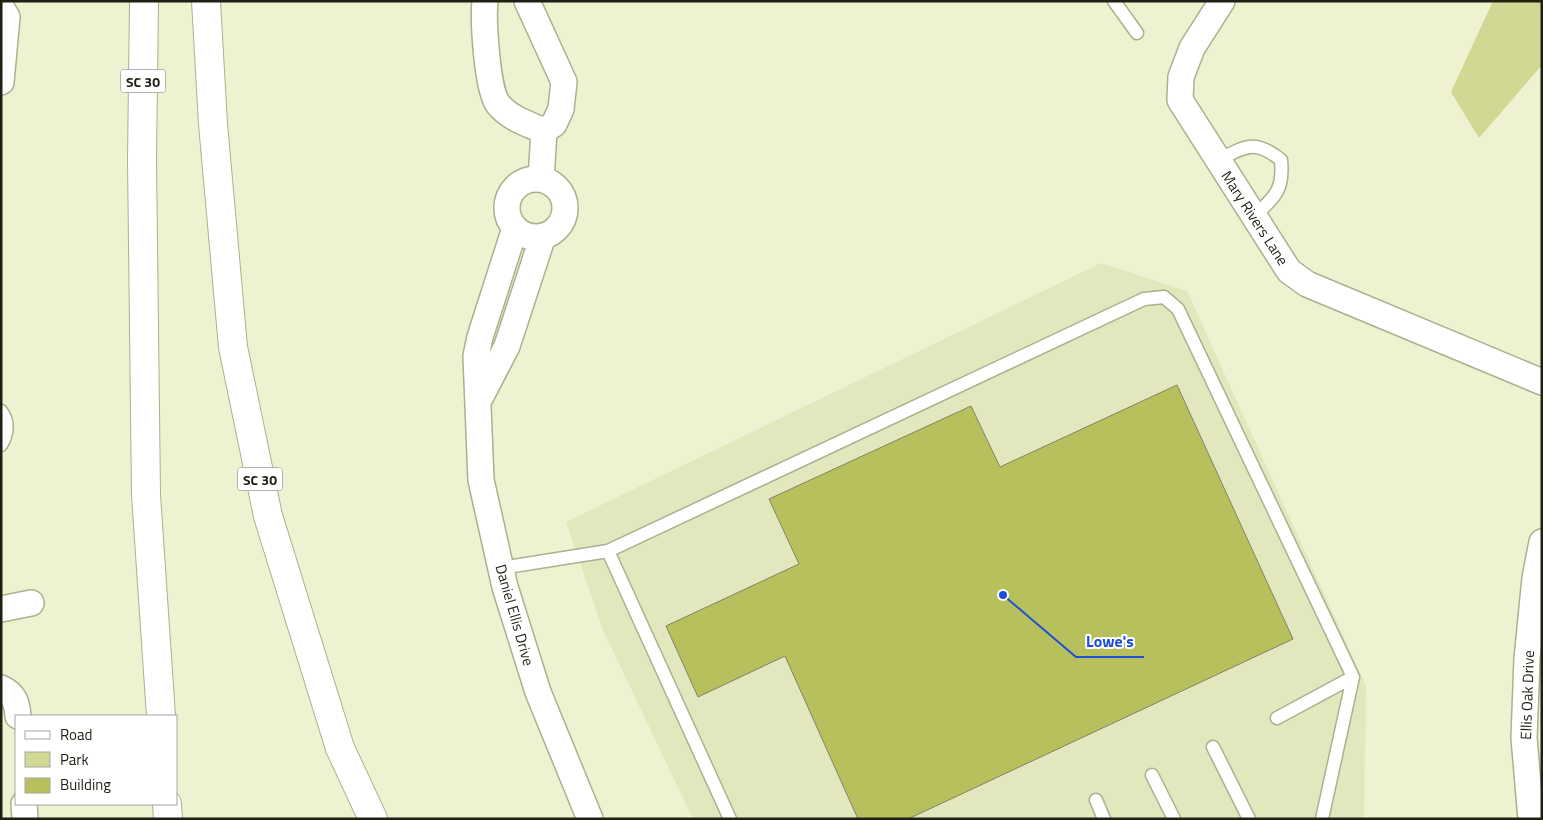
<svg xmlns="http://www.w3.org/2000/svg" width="1543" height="820" viewBox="0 0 1543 820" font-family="'Titillium Web',sans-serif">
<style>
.built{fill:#e2e7be}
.green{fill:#d1d893}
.building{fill:#b8c05d;stroke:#808364}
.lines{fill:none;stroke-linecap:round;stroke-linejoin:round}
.service-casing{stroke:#acb08f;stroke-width:15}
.minor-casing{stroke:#acb08f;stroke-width:28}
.motorway-casing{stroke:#acb08f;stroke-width:30}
.service{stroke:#fff;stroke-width:12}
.minor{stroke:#fff;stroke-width:25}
.motorway{stroke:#fff;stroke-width:28}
.labels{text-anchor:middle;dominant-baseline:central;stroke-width:4;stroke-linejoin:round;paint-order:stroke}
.shield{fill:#fff;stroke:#62635a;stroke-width:1}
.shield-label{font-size:14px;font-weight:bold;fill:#1f2013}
.street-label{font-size:15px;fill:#1f2013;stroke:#fff}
.leader{fill:none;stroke:#1d4ed8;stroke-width:2}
.callout-dot{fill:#1d4ed8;stroke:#fff;stroke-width:2}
.callout-label{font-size:16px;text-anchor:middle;font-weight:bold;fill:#1d4ed8;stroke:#fff;stroke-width:4;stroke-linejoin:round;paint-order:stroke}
</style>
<rect width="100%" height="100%" fill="#eef2d0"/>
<path class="built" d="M1101,263L1187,291L1366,686L1364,819H693L603,630L566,522Z"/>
<path class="green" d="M1493,1H1542V65L1479,138L1451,92Z"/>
<path class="building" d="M1177,385L1293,639L908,819H858L785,656L698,697L666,626L799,564L769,499L971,406L1000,467Z"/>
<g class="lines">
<defs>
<path id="service" d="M1114,1L1137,33
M1218,160C1246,146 1255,139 1281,160C1284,190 1275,197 1254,216
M1,411C9,421 8,434 1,445
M608,551L1144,299L1164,297L1178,309L1353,677L1322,819
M501,568L608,551L730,819
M1277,718L1353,677
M1213,747L1249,819
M1152,775L1174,819
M1096,800L1104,819"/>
<path id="minor" d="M485,1C483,20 487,90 498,104C509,118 528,124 544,131
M527,1L564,82L561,109L554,124L544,131L541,179
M1222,1L1192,48L1181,77L1180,100L1289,271L1307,284L1542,382
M1,7L7,17L1,82
M507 208a29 29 0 1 1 58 0a29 29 0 1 1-58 0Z
M515,228L480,337L476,356L481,480L505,587L538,692L590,819
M479,400L507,346L543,236
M1,609L31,603
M1,688C14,694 17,702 18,716
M24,804L25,819
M1531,819L1524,738L1527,659L1535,578L1542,542"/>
<path id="motorway" d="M144,1L142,160L146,495L161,716
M206,1L213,124L233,347L268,516L340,748L373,819
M167,804L168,819"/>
</defs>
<use href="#service" class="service-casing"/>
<use href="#minor" class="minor-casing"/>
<use href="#motorway" class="motorway-casing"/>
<use href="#service" class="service"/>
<use href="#minor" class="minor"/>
<use href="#motorway" class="motorway"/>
</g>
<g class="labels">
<g class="shield">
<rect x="120.5" y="69.5" width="45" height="23" rx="4"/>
<rect x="237.5" y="467.5" width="45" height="23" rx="4"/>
</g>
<g class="shield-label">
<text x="143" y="81">SC 30</text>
<text x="260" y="479">SC 30</text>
</g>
<g class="street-label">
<text transform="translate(1255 218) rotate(57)">Mary Rivers Lane</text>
<text transform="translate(515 615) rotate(74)">Daniel Ellis Drive</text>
<text transform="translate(1527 695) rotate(-88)">Ellis Oak Drive</text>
</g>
</g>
<path class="leader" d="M1003 595L1076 657H1144"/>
<circle class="callout-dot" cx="1003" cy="595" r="5"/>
<g class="callout-label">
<text x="1110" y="647">Lowe's</text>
</g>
<rect width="1543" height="820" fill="none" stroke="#1f2013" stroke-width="5"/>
<rect x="15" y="715" width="162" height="90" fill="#ffffff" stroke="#a5a6a1"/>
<rect x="25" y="731" width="25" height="8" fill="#ffffff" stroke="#a5a6a1"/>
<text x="60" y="740" font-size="15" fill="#1f2013">Road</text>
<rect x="25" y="752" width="25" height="15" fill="#d1d893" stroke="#a5a6a1"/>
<text x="60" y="765" font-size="15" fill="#1f2013">Park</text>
<rect x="25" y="778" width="25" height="15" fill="#b8c05d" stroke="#a5a6a1"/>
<text x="60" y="790" font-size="15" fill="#1f2013">Building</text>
</svg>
